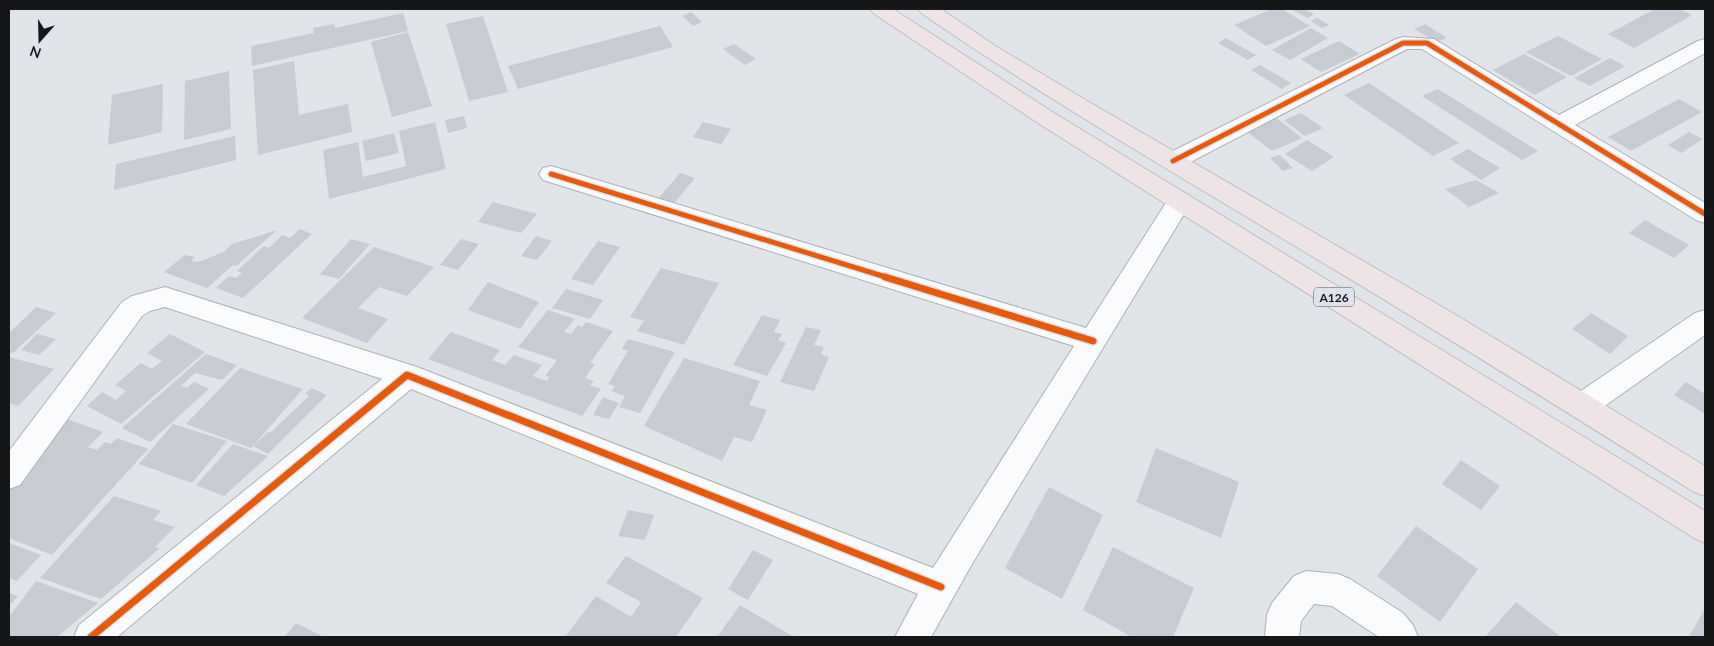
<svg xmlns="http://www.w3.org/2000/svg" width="1714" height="646" viewBox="0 0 1714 646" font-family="Lato,sans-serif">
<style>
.building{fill:#c7cbd2}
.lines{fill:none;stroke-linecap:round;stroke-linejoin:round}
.minor-casing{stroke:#adb0b3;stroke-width:2}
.trunk-casing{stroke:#bdbec0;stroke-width:2}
.minor{fill:#fafbfc;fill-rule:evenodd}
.trunk{fill:#efe4e6;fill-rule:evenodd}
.cycleway-far1-casing{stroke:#dee3eb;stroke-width:8}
.cycleway-casing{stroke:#dee3eb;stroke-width:10}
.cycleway-far1{stroke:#e8590c;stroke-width:5}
.cycleway{stroke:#e8590c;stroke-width:7}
.labels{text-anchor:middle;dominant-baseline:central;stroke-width:4;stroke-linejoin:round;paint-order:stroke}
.shield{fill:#dee3eb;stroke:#515458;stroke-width:1}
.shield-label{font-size:12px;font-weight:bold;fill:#151719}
</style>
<rect width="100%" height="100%" fill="#e1e4e8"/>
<path class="building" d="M1272,9H1282L1310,26L1266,46L1234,25Z
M1291,9H1304L1314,14L1308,18Z
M1655,9H1679L1692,15L1634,48L1608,34Z
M691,12L702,22L693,26L682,16Z
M403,13L408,31L252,66L251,46L314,33L313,28L334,24L335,28Z
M483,16L508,92L469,101L446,24Z
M1317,18L1329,25L1322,28L1311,21Z
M1425,24L1447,38L1437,42L1414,29Z
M660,26L673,47L518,89L508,66Z
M1311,28L1328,38L1290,60L1272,50Z
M408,32L432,106L392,117L371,42Z
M1558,36L1602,59L1571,76L1526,52Z
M1226,38L1256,55L1248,60L1218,43Z
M1339,41L1360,54L1321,72L1301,59Z
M734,44L756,59L745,65L723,49Z
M1524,54L1567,77L1535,95L1493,70Z
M1610,58L1625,66L1590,86L1574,78Z
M294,61L299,115L348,104L352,132L258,155L253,70Z
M1260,65L1291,83L1282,89L1251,70Z
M229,71L231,129L184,140L185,81Z
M1369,83L1459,143L1433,156L1344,95Z
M163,84L162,132L108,145L112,95Z
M1438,89L1538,151L1522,160L1422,96Z
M1679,99L1702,112L1631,151L1608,137Z
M1301,113L1323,128L1305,136L1284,120Z
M464,116L467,128L448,133L445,120Z
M1275,117L1302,138L1272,151L1245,130Z
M435,122L446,169L329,199L323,150L358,142L363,177L406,166L399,131Z
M703,122L731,129L721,144L693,137Z
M1689,132L1703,139L1681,153L1668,145Z
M394,133L399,153L366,161L362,141Z
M235,136L236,160L114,190L116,164Z
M1307,140L1334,157L1312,171L1285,154Z
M1468,149L1500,168L1481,180L1450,159Z
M1280,155L1293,168L1283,171L1270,158Z
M680,173L695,178L672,206L656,201Z
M1476,180L1499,193L1469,207L1445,189Z
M493,202L537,214L521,233L478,222Z
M1645,220L1689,245L1674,258L1629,233Z
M300,229L312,234L243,298L216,288L229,276L236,278L242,273L237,271L264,246L269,248L282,235L290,238Z
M277,230L236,266L233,265L207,288L164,272L185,255L195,257L191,261L198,262L224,252L232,244Z
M536,236L552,241L537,260L521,256Z
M351,239L370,244L339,279L320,274Z
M461,239L479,244L458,270L440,265Z
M598,241L620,247L593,285L571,279Z
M374,247L434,267L407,296L379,287L358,308L388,319L367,343L302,318Z
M661,268L719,283L684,345L637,331L644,321L630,317Z
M488,282L539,302L520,329L468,310Z
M566,289L603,300L590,319L552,308Z
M36,307L56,313L13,353L9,352V333Z
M548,310L575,319L564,332L571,334L578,325L582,327L586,322L613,331L590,363L595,364L585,378L594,381L590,385L601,389L582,416L428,359L451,332L500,350L492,360L505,365L514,355L542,365L533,376L547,381L550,377L545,376L557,360L518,347Z
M1591,313L1628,336L1610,354L1572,329Z
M762,315L780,320L774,332L782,334L778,340L786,343L767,376L733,365Z
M806,327L821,330L814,345L824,347L821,354L829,357L814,391L780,382Z
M37,334L56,339L39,355L21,350Z
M170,334L205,352L121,424L87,406L102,392L116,400L126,391L115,385L141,363L152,369L162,361L147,353Z
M628,339L675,352L640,413L619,407L625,396L612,391L615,386L608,384L628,351L622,349Z
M206,354L237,365L222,380L195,373L181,386L187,388L194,382L209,389L150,442L122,428Z
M9,357L54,369L18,406L9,403Z
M684,358L760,381L749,405L767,410L752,442L734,437L722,461L644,426Z
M240,368L303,389L251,448L186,424Z
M1686,382L1705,394V414L1674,395Z
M311,388L327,395L268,454L253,446L268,432L270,433L309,396L305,394Z
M603,397L619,403L609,419L593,415Z
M61,417L103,432L88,447L97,450L105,442L111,444L117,438L148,449L52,555L9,538V486Z
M173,424L227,441L192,483L139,464Z
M233,444L268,456L224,496L196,485Z
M1156,448L1239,482L1221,538L1136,502Z
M1461,460L1500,486L1481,510L1442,484Z
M1049,487L1103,515L1062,599L1005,568Z
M114,496L161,511L153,520L175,527L155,547L160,548L101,599L40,578Z
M628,510L654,515L645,540L618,536Z
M1416,526L1478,569L1440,622L1377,576Z
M9,543L41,555L17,581L9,578Z
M1113,547L1194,588L1173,637H1132L1083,610Z
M753,550L773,560L748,600L728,589Z
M626,556L703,598L676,637H565L596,596L631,617L641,602L606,583Z
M36,581L98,603L57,637H9V617Z
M9,593L18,596L9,606Z
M1516,602L1561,637H1485Z
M740,605L794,637H717Z
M1705,608V637H1689Z
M296,623L324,637H284Z"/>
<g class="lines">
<defs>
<path id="minor" d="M1403,37L1434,39L1559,115L1698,41L1705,39V53L1575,125L1705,203V223L1696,220L1422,49H1407L1181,167L1173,169L1165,167L1161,161L1165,155L1396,39Z
M551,166L1086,328L1171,195L1180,192L1189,195L1192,201L972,564L931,637H895L918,594L411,389L117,637H74L79,625L382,379L165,307L150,311L142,316L20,485L9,489V451L122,302L132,296L165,287L417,367L933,568L1074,346L543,180L539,174L543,168Z
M1705,310V335L1592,415L1582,418L1572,415L1567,406L1572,397L1695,313Z
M1306,571L1338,574L1350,579L1403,613L1413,625L1418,637H1379L1332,606L1314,604L1301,621L1299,637H1265L1267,615L1272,603L1294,576Z"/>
<path id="trunk" d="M870,9H893L1054,113L1705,511V543L1694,538L1038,123L873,13Z
M918,9H941L997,47L1089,102L1456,315L1705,466V496L1694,492C1565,411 1436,330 1305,252C1176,174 1045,98 921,13Z"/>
</defs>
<use href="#minor" class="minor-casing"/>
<use href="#trunk" class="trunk-casing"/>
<use href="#minor" class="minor"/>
<use href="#trunk" class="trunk"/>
<defs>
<path id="cycleway-far1" d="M1173,161L1403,43H1427L1705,214
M551,174L889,278"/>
<path id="cycleway" d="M885,277L1093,341
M91,637L407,375L941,587"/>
</defs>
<use href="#cycleway-far1" class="cycleway-far1-casing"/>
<use href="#cycleway" class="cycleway-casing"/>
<use href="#cycleway-far1" class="cycleway-far1"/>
<use href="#cycleway" class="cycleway"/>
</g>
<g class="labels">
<rect class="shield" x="1314" y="287.5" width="40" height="19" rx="4"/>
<g class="shield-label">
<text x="1334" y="297">A126</text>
</g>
</g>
<rect width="1714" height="646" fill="none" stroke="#151719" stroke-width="20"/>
<g transform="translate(40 40) rotate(200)" stroke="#dee3eb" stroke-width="4" paint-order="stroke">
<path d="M0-4L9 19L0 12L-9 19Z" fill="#151719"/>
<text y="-8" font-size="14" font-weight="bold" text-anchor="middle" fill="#151719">N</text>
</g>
</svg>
